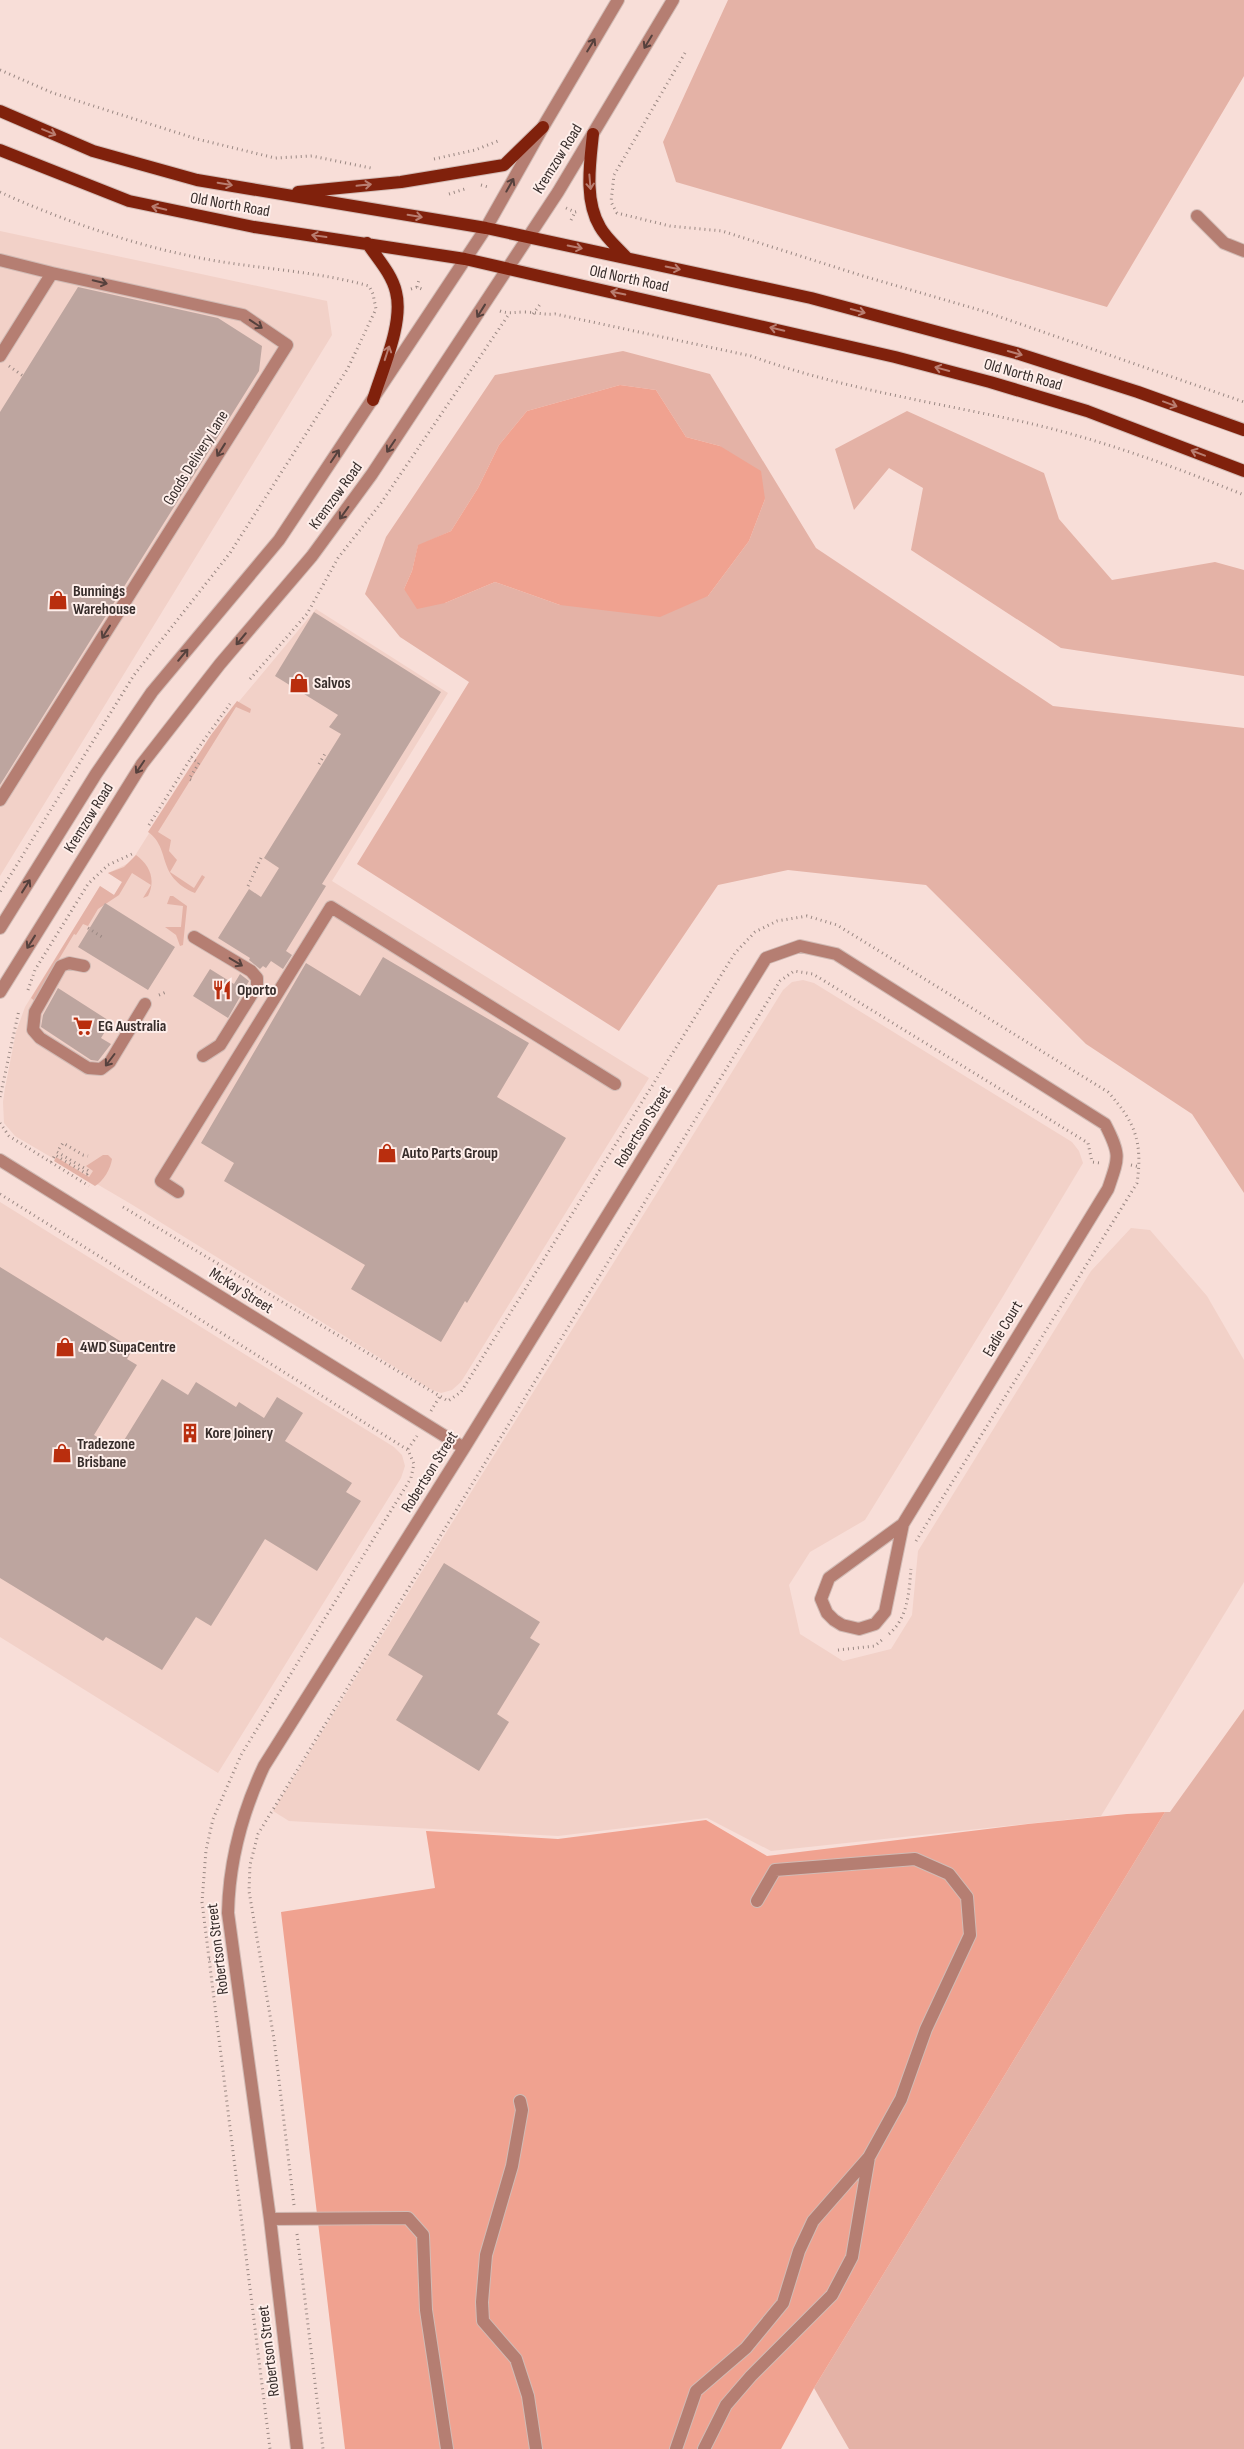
<svg xmlns="http://www.w3.org/2000/svg" width="1244" height="2449" viewBox="0 0 1244 2449" font-family="'Sofia Sans Condensed',sans-serif">
<style>
.built{fill:#f2d1c8}
.green{fill:#e4b2a6;fill-rule:evenodd}
.water{fill:#f0a290}
.building{fill:#bda59f}
.lines{fill:none;stroke-linecap:round;stroke-linejoin:round}
.minor-casing{stroke:#d1bbb5;stroke-width:14}
.major-casing{stroke:#d1bbb5;stroke-width:14}
.path{stroke:#9a8883;stroke-width:3;stroke-dasharray:1 4;stroke-linecap:butt}
.minor{stroke:#b57e72;stroke-width:12}
.major{stroke:#80210c;stroke-width:12}
.oneway{stroke:#56413d}
.oneway2{stroke:#b97d70}
.labels{text-anchor:middle;dominant-baseline:central;stroke-width:4;stroke-linejoin:round;paint-order:stroke}
.street-label{font-size:16px;fill:#372d2b;stroke:#feeeea}
.poi-label{font-size:16px;font-weight:bold;fill:#372d2b;stroke:#feeeea;text-anchor:start}
</style>
<rect width="100%" height="100%" fill="#f8ded8"/>
<path class="built" d="M0,231L327,301L332,335L0,876Z
M316,609L448,693L332,881L649,1078L461,1382L452,1390L441,1393L430,1389L131,1204L15,1136L4,1123L3,1102L5,1088L16,1032L25,1007L100,886L114,895L121,884L122,882L108,873L131,862L211,735Z
M803,980L814,983L1072,1142L1079,1151L1083,1163L1002,1298L865,1520L810,1552L789,1585L800,1634L843,1661L891,1649L912,1615L918,1551L1091,1271L1131,1228L1150,1230L1207,1296L1244,1360V1582L1101,1816L771,1851L707,1818L558,1836L289,1821L273,1811L783,990L792,982Z
M0,1202L394,1447L402,1455L405,1466L401,1478L218,1773L0,1637Z"/>
<path class="green" d="M728,0H1244V76L1107,307L676,182L663,142Z
M623,351L710,374L816,548L1053,706L1244,728V1193L1192,1114L1086,1044L926,885L788,870L718,885L619,1031L357,864L469,682L400,637L365,594L386,537L495,375ZM620,385L656,390L686,437L720,446L765,499L749,541L708,596L560,605L495,582L445,603L404,589L412,571L418,546L451,531L478,488L499,445L527,411Z
M907,411L1044,473L1059,519L1112,580L1215,562L1244,570V676L1061,648L911,550L923,488L889,468L854,510L835,449Z
M237,701L251,709L250,713L236,707L158,832L171,840L169,851L177,860L170,872L194,888L202,875L205,877L195,893C155,876 172,849 148,832L211,735Z
M136,855C150,865 156,880 148,896L143,898L151,885L132,873L119,895L98,909L88,926L83,924L76,935L74,934L43,986L36,1002L31,998L100,886L114,895L122,882L108,873L124,867Z
M170,896H173L187,906L183,945L180,946L176,935L165,927H181L183,906L167,904Z
M103,1155H108L112,1159C111,1168 103,1182 95,1186L54,1161L56,1157L89,1177L93,1171L86,1166Z
M1244,1709V2449H849L814,2388L1165,1812H1170Z"/>
<path class="water" d="M620,385L656,390L686,437L720,446L761,471L765,499L749,541L708,596L660,617L560,605L495,582L445,603L417,609L404,589L412,571L418,545L451,531L478,488L499,445L527,411Z
M1165,1812L814,2388L781,2449H345L281,1912L435,1888L426,1831L558,1839L706,1820L767,1856L1028,1824L1127,1814Z"/>
<path class="building" d="M78,287L218,318L262,346L259,371L0,785V412Z
M314,612L441,692L322,884L326,886L286,951L292,955L283,969L271,961L266,968L263,966L260,969L249,960L250,958L218,938L249,889L261,897L279,868L264,858L341,734L329,727L338,715L275,676Z
M105,903L175,947L148,990L78,947Z
M383,957L529,1043L497,1097L566,1138L467,1303L465,1301L441,1342L351,1289L365,1265L224,1181L234,1163L201,1143L306,963L360,996Z
M210,969L234,984L240,974L249,981L228,1018L193,996Z
M58,988L111,1022L101,1038L111,1044L98,1061L91,1060L41,1027L43,1015Z
M0,1267L133,1349L127,1359L137,1365L94,1435L118,1450L162,1379L188,1395L196,1382L236,1407L239,1402L264,1418L277,1397L303,1413L285,1441L352,1483L346,1492L361,1501L317,1571L265,1539L211,1626L196,1617L162,1670L106,1637L103,1641L0,1578Z
M444,1563L540,1622L530,1638L540,1644L497,1714L509,1722L479,1771L396,1720L423,1676L388,1655Z"/>
<g class="lines">
<defs>
<path id="minor" d="M1197,216L1224,243L1244,251
M0,260L52,273L0,356
M0,800L287,345L243,315L52,273
M0,928L96,774L152,692L279,540L486,228L543,127L618,0
M194,937L251,971L257,978V986L220,1045L203,1056
M84,966L69,963L61,966L35,1012L33,1030L40,1038L88,1068L101,1069L110,1062L145,1004
M0,992L142,764L220,664L312,556L372,474L558,192L673,0
M0,1160L464,1448
M178,1192L161,1181L331,907L615,1084
M520,2101L522,2110L512,2166L486,2255L482,2302L483,2321L516,2359L528,2396L536,2449
M270,2219L408,2218L423,2235L426,2310L447,2449
M297,2449L270,2219L228,1913C229,1861 242,1813 264,1766L464,1448L766,958L800,946L836,954L1105,1124C1121,1155 1119,1157 1108,1189L903,1524L885,1612L875,1624L859,1629L842,1625L834,1620L827,1613L821,1599L829,1578L903,1524
M676,2449L696,2391L746,2348L783,2303L799,2251L813,2221L869,2157
M704,2449L726,2405L751,2376L832,2295L852,2257L869,2157L901,2099L926,2029L970,1935L967,1897L949,1874L915,1859L775,1870L757,1901"/>
<path id="major" d="M0,111L93,151L197,180L486,228L811,298L1016,353L1138,392L1244,430
M593,134C590,163 584,200 600,227C606,238 618,248 626,257
M0,150L129,201L254,227L465,259L895,357L990,382L1087,411L1244,471
M298,192L401,182L504,165L543,127
M367,243C377,258 392,274 396,292C404,323 382,370 373,400"/>
</defs>
<use href="#minor" class="minor-casing"/>
<use href="#major" class="major-casing"/>
<path class="path" d="M685,53L614,175L611,202L617,213L670,226L722,231L863,276L983,311L1244,402
M0,70L53,93L197,139L275,158L312,156L371,168
M434,159L475,150L498,141
M481,185L488,187
M0,192C54,217 128,243 186,255C247,269 309,269 369,286L373,294L376,309L348,368L230,553L134,675L0,892
M449,194L468,188
M566,208L575,212L579,211
M571,220L575,212
M417,287L419,280
M411,289L417,287L424,290
M500,311C509,314 515,312 524,312C535,312 543,315 555,314L751,356C839,388 933,402 1024,422C1099,439 1173,466 1244,495
M533,314L541,303
M9,366L23,376
M250,679L307,614L338,558L381,503L509,314
M319,764L326,752
M191,780L189,779L199,763L191,758
M149,825L191,758L230,704
M248,886L261,858
M88,928L102,937
M28,990L35,970L88,884L108,865L132,854
M159,995L166,992
M0,1097L19,1010
M0,1123L9,1136L89,1186
M51,1162L55,1155L87,1174L89,1171L57,1152L63,1143L83,1155L88,1156
M1131,1165L1140,1167
M0,1194L408,1450L414,1464L411,1478L241,1755L213,1819L206,1850L202,1902L270,2449
M123,1207L448,1401L461,1392L735,953L755,932L777,921L807,916L837,925L1108,1092C1135,1122 1143,1142 1137,1183L916,1541
M431,1411L440,1396
M408,1449L417,1436
M889,1634C908,1618 909,1592 911,1569
M838,1650L875,1646L884,1638
M209,1959L221,1957
M294,2205L274,2039L249,1891L250,1865L258,1834L780,981L794,971L813,974L1088,1143L1092,1162L1100,1163
M297,2234L323,2449"/>
<use href="#minor" class="minor"/>
<use href="#major" class="major"/>
</g>
<defs><path id="oneway-shaft" d="M-6 0H5M1.5-3L5.5 0L1.5 3" fill="none" stroke-width="1.6" stroke-linecap="round" stroke-linejoin="round" transform="scale(1.25)"/></defs>
<g class="oneway">
<use href="#oneway-shaft" transform="translate(648 42) rotate(121)"/>
<use href="#oneway-shaft" transform="translate(591 45) rotate(-59)"/>
<use href="#oneway-shaft" transform="translate(510 185) rotate(-61)"/>
<use href="#oneway-shaft" transform="translate(100 282) rotate(13)"/>
<use href="#oneway-shaft" transform="translate(481 311) rotate(122)"/>
<use href="#oneway-shaft" transform="translate(256 324) rotate(34)"/>
<use href="#oneway-shaft" transform="translate(391 446) rotate(124)"/>
<use href="#oneway-shaft" transform="translate(221 450) rotate(122)"/>
<use href="#oneway-shaft" transform="translate(335 456) rotate(-56)"/>
<use href="#oneway-shaft" transform="translate(344 513) rotate(126)"/>
<use href="#oneway-shaft" transform="translate(106 632) rotate(122)"/>
<use href="#oneway-shaft" transform="translate(241 639) rotate(130)"/>
<use href="#oneway-shaft" transform="translate(183 655) rotate(-50)"/>
<use href="#oneway-shaft" transform="translate(140 767) rotate(124)"/>
<use href="#oneway-shaft" transform="translate(26 886) rotate(-58)"/>
<use href="#oneway-shaft" transform="translate(31 942) rotate(122)"/>
<use href="#oneway-shaft" transform="translate(236 962) rotate(31)"/>
<use href="#oneway-shaft" transform="translate(110 1060) rotate(127)"/>
</g>
<g class="oneway2">
<use href="#oneway-shaft" transform="translate(49 132) rotate(23)"/>
<use href="#oneway-shaft" transform="translate(590 182) rotate(85)"/>
<use href="#oneway-shaft" transform="translate(225 184) rotate(10)"/>
<use href="#oneway-shaft" transform="translate(364 185) rotate(-6)"/>
<use href="#oneway-shaft" transform="translate(159 208) rotate(-167)"/>
<use href="#oneway-shaft" transform="translate(415 216) rotate(9)"/>
<use href="#oneway-shaft" transform="translate(319 236) rotate(-172)"/>
<use href="#oneway-shaft" transform="translate(575 247) rotate(12)"/>
<use href="#oneway-shaft" transform="translate(673 268) rotate(12)"/>
<use href="#oneway-shaft" transform="translate(618 293) rotate(-168)"/>
<use href="#oneway-shaft" transform="translate(858 311) rotate(15)"/>
<use href="#oneway-shaft" transform="translate(777 329) rotate(-167)"/>
<use href="#oneway-shaft" transform="translate(387 353) rotate(-72)"/>
<use href="#oneway-shaft" transform="translate(1015 353) rotate(16)"/>
<use href="#oneway-shaft" transform="translate(942 369) rotate(-165)"/>
<use href="#oneway-shaft" transform="translate(1170 404) rotate(20)"/>
<use href="#oneway-shaft" transform="translate(1198 453) rotate(-159)"/>
</g>
<defs>
<symbol id="shop-bare" viewBox="-9 -9 18 18"><path d="M-5-2.5h2.3a2.7 3.5 0 0 1 5.4 0H5L5.5 6h-11ZM-1.5-2.5h3a1.5 2.3 0 0 0-3 0Z" fill="#b92e0e" stroke="#feeeea" stroke-width="2.5" paint-order="stroke"/></symbol>
<symbol id="restaurant-bare" viewBox="-9 -9 18 18"><path d="M-5-6h1v4h1v-4h1v4h1v-4h1v5L-1.5 .5V6h-2V.5L-5-1ZM5-6V6H3V1.5H1.5Q1.5-4 5-6Z" fill="#b92e0e" stroke="#feeeea" stroke-width="2.5" paint-order="stroke"/></symbol>
<symbol id="supermarket-bare" viewBox="-9 -9 18 18"><path d="M-6-5.5h2.5l.6 2H6L4.5 2H-2.5L-4.4-4H-6ZM-1.5 3.2a1.3 1.3 0 1 0 .1 0ZM3 3.2a1.3 1.3 0 1 0 .1 0Z" fill="#b92e0e" stroke="#feeeea" stroke-width="2.5" paint-order="stroke"/></symbol>
<symbol id="building-bare" viewBox="-9 -9 18 18"><path d="M-4-6H4V6H1V3H-1V6H-4ZM-2.5-4.3h1.7v1.8h-1.7ZM.8-4.3h1.7v1.8H.8ZM-2.5-1h1.7V.8h-1.7ZM.8-1h1.7V.8H.8Z" fill="#b92e0e" stroke="#feeeea" stroke-width="2.5" paint-order="stroke"/></symbol>
</defs>
<g fill-rule="evenodd">
<use href="#shop-bare" x="44" y="586" width="28" height="28"/>
<use href="#shop-bare" x="285" y="669" width="28" height="28"/>
<use href="#restaurant-bare" x="208" y="976" width="28" height="28"/>
<use href="#supermarket-bare" x="69" y="1012" width="28" height="28"/>
<use href="#shop-bare" x="373" y="1139" width="28" height="28"/>
<use href="#shop-bare" x="51" y="1333" width="28" height="28"/>
<use href="#building-bare" x="176" y="1419" width="28" height="28"/>
<use href="#shop-bare" x="48" y="1439" width="28" height="28"/>
</g>
<g class="labels">
<g class="street-label">
<text transform="translate(558 159) rotate(-58)">Kremzow Road</text>
<text transform="translate(230 205) rotate(10)">Old North Road</text>
<text transform="translate(629 279) rotate(12)">Old North Road</text>
<text transform="translate(1023 375) rotate(16)">Old North Road</text>
<text transform="translate(196 458) rotate(-58)">Goods Delivery Lane</text>
<text transform="translate(336 496) rotate(-54)">Kremzow Road</text>
<text transform="translate(89 818) rotate(-58)">Kremzow Road</text>
<text transform="translate(643 1127) rotate(-58)">Robertson Street</text>
<text transform="translate(241 1291) rotate(32)">McKay Street</text>
<text transform="translate(1003 1329) rotate(-59)">Eadie Court</text>
<text transform="translate(430 1472) rotate(-58)">Robertson Street</text>
<text transform="translate(218 1949) rotate(-97)">Robertson Street</text>
<text transform="translate(269 2351) rotate(-97)">Robertson Street</text>
</g>
<g class="poi-label">
<text x="73" y="591">Bunnings<tspan x="73" dy="18">Warehouse</tspan></text>
<text x="314" y="683">Salvos</text>
<text x="237" y="990">Oporto</text>
<text x="98" y="1026">EG Australia</text>
<text x="402" y="1153">Auto Parts Group</text>
<text x="80" y="1347">4WD SupaCentre</text>
<text x="205" y="1433">Kore Joinery</text>
<text x="77" y="1444">Tradezone<tspan x="77" dy="18">Brisbane</tspan></text>
</g>
</g>
</svg>
